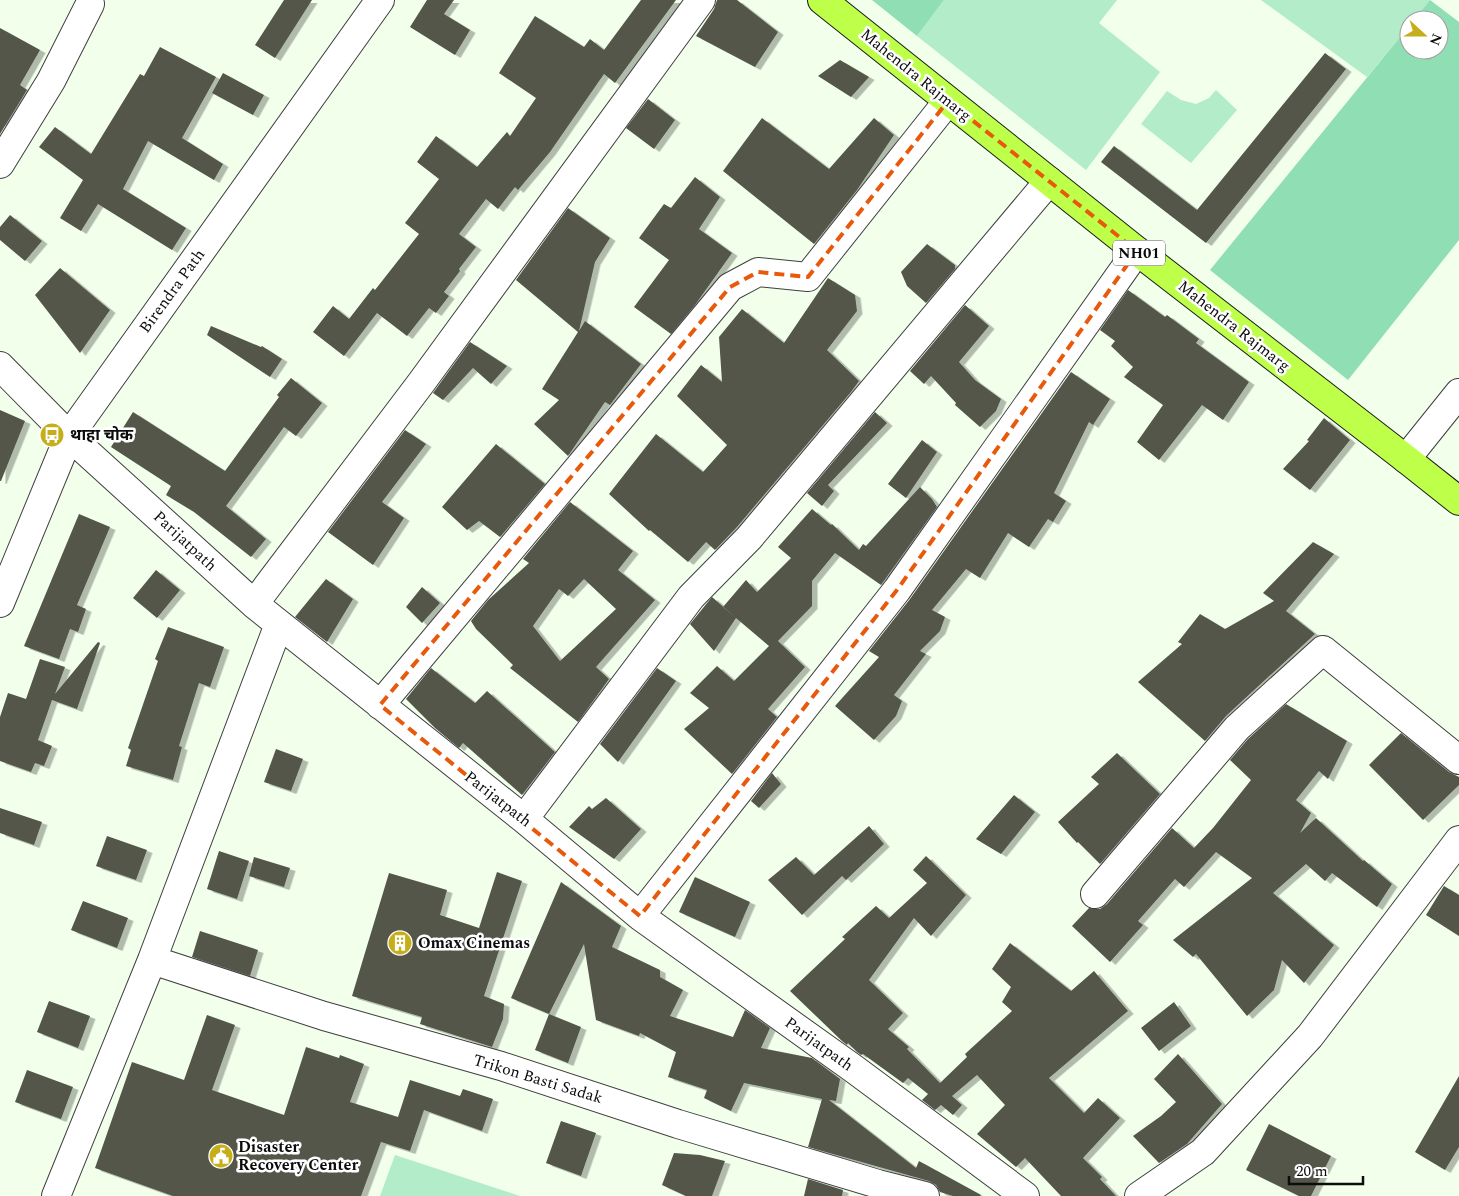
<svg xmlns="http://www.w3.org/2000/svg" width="1459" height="1196" viewBox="0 0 1459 1196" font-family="Spectral,'Noto Sans Devanagari',serif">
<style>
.green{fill:#b2ecc8}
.forest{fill:#90deb3}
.building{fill:#525648;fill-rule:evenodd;filter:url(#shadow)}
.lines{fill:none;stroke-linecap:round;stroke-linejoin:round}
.minor-casing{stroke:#3f3f3f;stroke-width:30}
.highway-casing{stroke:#1d1d1d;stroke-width:30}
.minor{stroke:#fff;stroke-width:28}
.highway{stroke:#beff49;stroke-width:28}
.marked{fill:none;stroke:#e8590c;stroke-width:4;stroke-dasharray:10 6;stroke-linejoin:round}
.labels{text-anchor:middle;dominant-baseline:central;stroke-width:5;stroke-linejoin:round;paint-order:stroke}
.shield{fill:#fff;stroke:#555;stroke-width:1}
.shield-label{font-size:15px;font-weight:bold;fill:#0c0c0c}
.street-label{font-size:16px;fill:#0c0c0c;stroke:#fff}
.poi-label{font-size:16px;font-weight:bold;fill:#0c0c0c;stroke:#fff;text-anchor:start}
</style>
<defs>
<filter id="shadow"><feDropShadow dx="5.5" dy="3" stdDeviation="0" flood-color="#0004"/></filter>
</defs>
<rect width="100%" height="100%" fill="#f1ffeb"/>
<path class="green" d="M944,0H1117L1099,23L1160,72L1086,170L917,36Z
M1261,0H1430L1414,20H1409V26L1367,77Z
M1216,90L1237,110L1191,163L1141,124L1167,91L1181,100L1196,104L1209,98Z
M395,1155L520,1196H380Z"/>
<path class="forest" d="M872,0H944L917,36Z
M1430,0L1459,22V240L1348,380L1210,270L1409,26V50H1439V20H1414Z"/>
<path class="building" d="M284,0H312L275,58L255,45Z
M427,0H454L444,14L470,30L455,55L410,27Z
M641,0H676L615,83L604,74L550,152L518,190L515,187L498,209L486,199L459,234L476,247L459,269L460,271L444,292L449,296L436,313L429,308L407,336L377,313L344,356L313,332L333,306L349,319L373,288L375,290L419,234L405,223L439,179L417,162L436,136L477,167L507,132L510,136L536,98L499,73L535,16L584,47L590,39L604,50Z
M737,0L778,32L755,67L696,36L714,9L717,0Z
M0,28L40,50L20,85L27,90L0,134Z
M160,47L216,77L182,138L223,164L214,180L148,141L123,189L186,228L172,250L98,204L81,231L60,218L83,180L39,147L55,127L91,154L140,74L144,76Z
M1325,53L1346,69L1206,243L1101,162L1114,146L1197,210Z
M840,60L869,77L851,97L818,76Z
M223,73L264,95L253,115L212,93Z
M648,99L675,120L654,149L626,128Z
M762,118L829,169L874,118L894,135L857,190L814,244L723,171Z
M695,177L720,197L699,229L732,253L695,305L671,334L634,307L669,260L639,238L664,204L671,208Z
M568,208L610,238L595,262L579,331L585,321L641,364L610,405L605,402L568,456L534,424L559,400L542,389L578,332L516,280Z
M10,215L42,241L25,261L0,240V227Z
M927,244L955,265V269L926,303L907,286L901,272Z
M60,268L110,310L80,353L35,295Z
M828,278L855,295L857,311L827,350L859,381L851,392L737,527L715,550L706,542L688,562L650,530L649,531L609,494L656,434L703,472L727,445L677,396L701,365L722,382L719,337L742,309L784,343Z
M1128,290L1165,317L1167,315L1199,339L1196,343L1249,382L1223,420L1202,405L1159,460L1137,442L1163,405L1124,377L1133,367L1111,346L1115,341L1100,330Z
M965,305L989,326L959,362L975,380L1001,399L996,411L980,427L955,405L956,403L931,376L924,384L910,371Z
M211,326L261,347L262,346L282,359L270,377L207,335Z
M470,342L507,366L491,384L473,368L443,400L433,393Z
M1071,372L1110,399L1093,425L1089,422L1054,493L1066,501L1053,522L1048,519L1029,547L1008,533L980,578L966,569L932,610L945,617L940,631L920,651L926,654L894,695L902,701L896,716L874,740L835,706L879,657L869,651L910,599Z
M291,378L322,403L296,436L284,427L226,506L266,539L251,557L194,512L166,495L171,486L111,447L133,412L225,471L279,397L277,395Z
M0,410L25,421L1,481H0Z
M875,412L887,423L828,485L834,491L822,506L807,493Z
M1324,418L1350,440L1310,490L1283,469L1309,441L1307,440Z
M405,430L426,444L382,502L404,518L373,565L328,532Z
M922,440L937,452L906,498L888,484Z
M496,444L545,484L500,537L479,521L467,530L442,507Z
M920,487L932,499L937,507L881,585L835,553L812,581V606L778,641L805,667L768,709L777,717L732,774L684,729L709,708L690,693L717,666L734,681L769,646L723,607L746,580L757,592L791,558L778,547L812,509L831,525L832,524L859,550L863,544L866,546Z
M570,502L633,551L618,570L655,600L596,667L609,679L578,722L510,668L513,665L476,629L471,621L488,600L529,563L523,559ZM584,579L616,609L560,661L533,626L559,589L568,596Z
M79,514L110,527L77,605L86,609L78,632L70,629L59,659L24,646Z
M1313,542L1334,554L1286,611L1315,634L1226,716L1205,741L1138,682L1182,644L1178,642L1200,614L1225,629L1274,601L1263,593Z
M156,570L180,590L157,618L133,598Z
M326,579L353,599L327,642L295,617Z
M422,587L440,603L422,623L406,607Z
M712,597L736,618L714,651L690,624Z
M168,627L224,647L210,687L199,683L179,746L182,747L173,780L126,766L131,750L128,748L158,661L155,659Z
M98,642L100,643L77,709L52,700L38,740L52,746L44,766L35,763L31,772L0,761V717L8,693L26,699L40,659L65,667L55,694Z
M431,668L475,703L487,691L555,752L522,795L463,743L459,748L435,728L406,699Z
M657,668L676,681L618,762L600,744Z
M1286,704L1347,741L1328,779L1319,771L1296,800L1311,813L1300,833L1316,818L1363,861L1364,860L1392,884L1377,907L1332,873L1325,881L1306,864L1273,893L1334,945L1304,983L1282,960L1274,990L1247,1016L1196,954L1193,957L1173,940L1252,878L1216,852L1184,887L1175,879L1138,921L1143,925L1110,962L1072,926L1089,908L1100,909L1107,904L1172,828L1194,848L1213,828L1251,780L1230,760L1248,739Z
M1401,733L1449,772L1459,777V785L1423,820L1369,765Z
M276,749L303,759L291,791L264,782Z
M1117,753L1160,794L1100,864L1078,842L1077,843L1058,822L1099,784L1091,777Z
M772,773L781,784L759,808L751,801Z
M1014,795L1035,812L1001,854L976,839Z
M606,798L641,829L614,859L569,827L589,806L592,809Z
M0,808L42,822L34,845L0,833Z
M869,826L884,844L846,880L842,876L802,915L768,880L796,857L814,875Z
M107,836L147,850L136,880L96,866Z
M219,851L249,861L237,899L207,889Z
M926,856L966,895L931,936L914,918L869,980L903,1013L888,1029L909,1047L907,1049L940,1083L967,1057L965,1054L1012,1011L1002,1002L1011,987L992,969L1010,943L1071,991L1094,971L1128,1011L1049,1078L1084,1113L1098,1098L1120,1118L1083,1158L1102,1177L1100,1179L1116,1196H1061L1025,1158L1016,1167L977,1134L1005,1105L977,1075L952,1096L962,1105L953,1115L941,1105L935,1110L922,1100L928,1094L908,1078L903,1083L863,1054L861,1055L857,1052L848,1043L847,1045L842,1041L790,991L845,939L842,937L876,906L889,918L927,883L913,870Z
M254,857L290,868L284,887L249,876Z
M497,872L522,881L484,996L504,1004L503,1019L492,1047L420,1024L422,1017L352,996L389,873L447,890L440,915L479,928Z
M695,877L750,902L735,937L679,912Z
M561,882L621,926L612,947L660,970V977L683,990L670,1016L733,1037L745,1010L770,1028L761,1048L812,1058L840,1079L836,1101L829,1100L916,1168L919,1161L981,1195L980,1196H953L940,1192L936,1185L929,1181L808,1147L822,1099L744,1083L731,1111L704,1098L707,1090L668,1077L676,1052L640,1033L639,1036L596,1020L584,944L549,1014L511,998Z
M1444,886L1459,895V936L1426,915Z
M83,901L128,918L117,948L71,930Z
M200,931L258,950L250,976L192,957Z
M49,1001L90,1016L78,1048L37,1032Z
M1174,1002L1191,1026L1159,1051L1141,1028Z
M549,1014L581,1027L568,1063L535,1050Z
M207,1015L235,1025L212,1090L284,1115L306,1047L339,1058L340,1055L364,1064L350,1102L398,1117L410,1080L460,1096L463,1089L493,1099L482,1131L424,1110L410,1151L381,1142L361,1196H173L95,1168L132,1062L184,1080Z
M1178,1054L1222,1104L1187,1144L1159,1163L1133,1136L1161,1116L1176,1102L1154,1079Z
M27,1070L73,1087L61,1119L15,1102Z
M1459,1076V1147L1445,1170L1415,1152Z
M561,1121L596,1133L581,1176L546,1163Z
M1269,1124L1331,1156L1311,1196H1299L1246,1170Z
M674,1153L700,1155L725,1161L712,1196H686L662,1185Z
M808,1179L843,1190L842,1196H804Z"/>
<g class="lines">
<defs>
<path id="minor" d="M0,164L51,81L90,4
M0,366L69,436L254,604L524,819L640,916L854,1069L1025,1196
M1406,459L1459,393
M0,603L69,436L380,0
M254,604L421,383L701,0
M380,705L730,287L758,272L808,277L948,101
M524,819L691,597L749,538L1049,181
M1095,894L1237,728L1323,650L1459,760
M640,916L897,590L1137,251
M152,960L324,1016L501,1066L678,1124L878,1184L925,1196
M56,1196L152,960L279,624
M1139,1196L1203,1152L1310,1036L1459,840"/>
<path id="highway" d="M822,0L1137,251L1406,459L1459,501"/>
</defs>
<use href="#minor" class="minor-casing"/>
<use href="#highway" class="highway-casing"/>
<use href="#minor" class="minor"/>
<use href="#highway" class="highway"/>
</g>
<path class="marked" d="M948,101L1137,251L897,590L640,916L380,705L730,287L758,272L808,277Z"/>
<defs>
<symbol id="bus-disc" viewBox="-11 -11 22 22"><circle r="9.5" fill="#c6ad1a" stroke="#fff"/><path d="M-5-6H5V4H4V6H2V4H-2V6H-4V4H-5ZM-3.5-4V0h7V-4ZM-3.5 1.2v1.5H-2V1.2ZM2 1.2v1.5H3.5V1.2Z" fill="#fff"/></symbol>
<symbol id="building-disc" viewBox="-11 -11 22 22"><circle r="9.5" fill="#c6ad1a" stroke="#fff"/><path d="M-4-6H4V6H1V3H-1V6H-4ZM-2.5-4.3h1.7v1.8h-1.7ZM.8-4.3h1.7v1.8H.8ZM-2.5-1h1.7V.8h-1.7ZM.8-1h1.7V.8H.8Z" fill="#fff"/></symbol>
<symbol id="civic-disc" viewBox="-11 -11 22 22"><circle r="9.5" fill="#c6ad1a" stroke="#fff"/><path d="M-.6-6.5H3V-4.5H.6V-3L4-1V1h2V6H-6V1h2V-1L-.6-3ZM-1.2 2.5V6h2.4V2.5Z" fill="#fff"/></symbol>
</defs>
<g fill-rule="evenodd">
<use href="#bus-disc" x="38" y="421" width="28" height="28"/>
<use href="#building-disc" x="386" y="929" width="28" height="28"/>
<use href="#civic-disc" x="207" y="1142" width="28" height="28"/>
</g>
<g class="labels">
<rect class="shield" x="1113" y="240.5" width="52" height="25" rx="4"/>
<g class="shield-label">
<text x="1139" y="253">NH01</text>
</g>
<g class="street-label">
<text transform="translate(916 75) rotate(39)">Mahendra Rajmarg</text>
<text transform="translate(172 291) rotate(-54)">Birendra Path</text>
<text transform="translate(1234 326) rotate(38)">Mahendra Rajmarg</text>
<text transform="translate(185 541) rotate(43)">Parijatpath</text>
<text transform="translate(498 799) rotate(38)">Parijatpath</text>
<text transform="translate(819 1044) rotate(36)">Parijatpath</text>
<text transform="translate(538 1079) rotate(17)">Trikon Basti Sadak</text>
</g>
<g class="poi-label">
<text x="70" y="435">थाहा चोक</text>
<text x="418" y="943">Omax Cinemas</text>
<text x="238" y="1147">Disaster<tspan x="238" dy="18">Recovery Center</tspan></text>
</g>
</g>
<g transform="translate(1424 35) rotate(111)"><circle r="24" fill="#ffffff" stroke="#9e9e9e"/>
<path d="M0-4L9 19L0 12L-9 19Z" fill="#c6ad1a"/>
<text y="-8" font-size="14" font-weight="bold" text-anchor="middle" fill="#0c0c0c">N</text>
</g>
<path d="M1289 1176v8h74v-8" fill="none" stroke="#0c0c0c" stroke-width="2.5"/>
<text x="1296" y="1176" font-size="15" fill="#0c0c0c" stroke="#ffffff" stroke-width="4" paint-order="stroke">20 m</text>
</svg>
